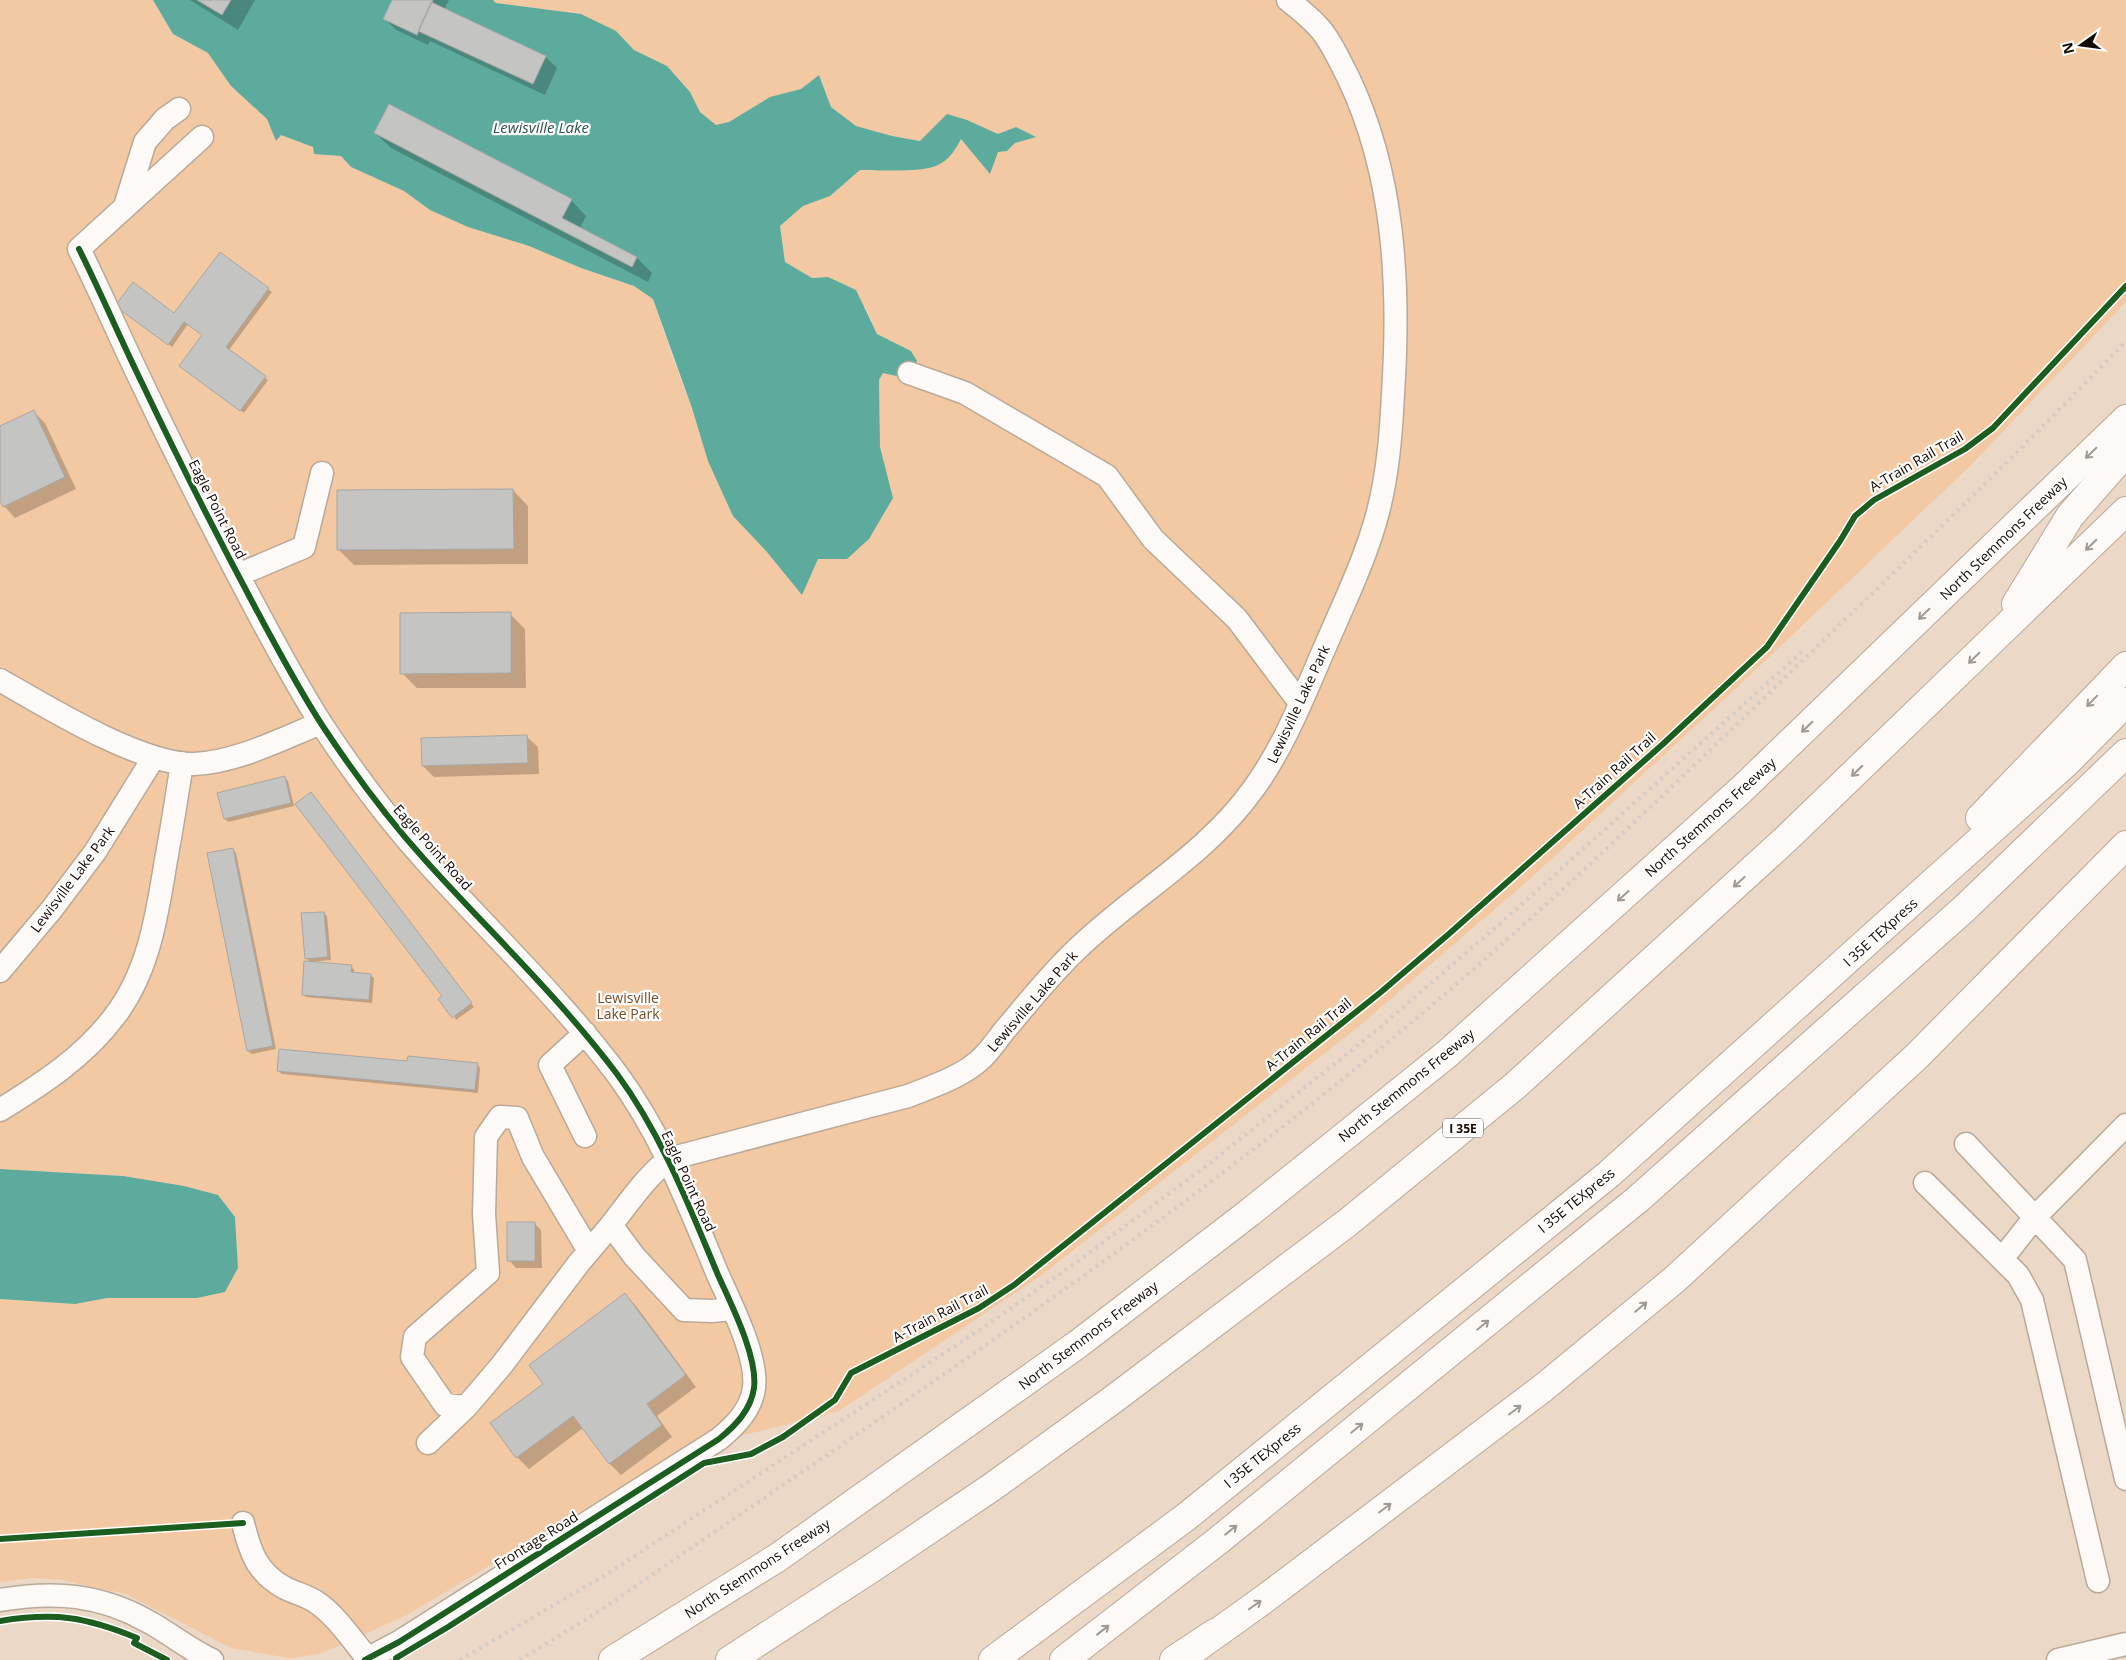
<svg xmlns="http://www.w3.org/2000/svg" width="2126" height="1660" viewBox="0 0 2126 1660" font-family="'Open Sans',sans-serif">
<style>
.green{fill:#f2c9a2}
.water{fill:#5dab9d}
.shadow{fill:#0003}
.building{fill:#c4c4c3;stroke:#a7a6a4}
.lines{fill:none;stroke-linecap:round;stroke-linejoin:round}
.minor-casing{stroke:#b9a999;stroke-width:25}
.major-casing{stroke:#b9a999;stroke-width:30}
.highway-casing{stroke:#b9a999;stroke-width:30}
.minor{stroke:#fcf9f6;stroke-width:22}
.major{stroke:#fcf9f6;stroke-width:28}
.highway{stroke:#fcf9f6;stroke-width:28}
.rail{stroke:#d2cbc6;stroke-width:4;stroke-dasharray:2.5 5;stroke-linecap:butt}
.cycleway-casing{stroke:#fff;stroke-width:9}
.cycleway{stroke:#1b5e20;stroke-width:6}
.oneway{stroke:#a09994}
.labels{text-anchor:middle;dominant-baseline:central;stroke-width:4.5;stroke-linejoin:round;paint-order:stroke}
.shield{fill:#fff;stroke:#5d524c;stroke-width:1}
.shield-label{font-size:12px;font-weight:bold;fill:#170800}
.street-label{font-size:14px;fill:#170800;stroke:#fff}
.park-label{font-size:14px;fill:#754b21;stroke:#fff}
.water-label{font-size:15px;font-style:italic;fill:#2f514c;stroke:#fff}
</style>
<rect width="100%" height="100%" fill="#ecd8c6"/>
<path class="green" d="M0,0H153L173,34L208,53L231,86L267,119L276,140L281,134L313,147L314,154L341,156L351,167L404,191L430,210L468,227L529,246L581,268L634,286L653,299L672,356L733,516L767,552L818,559L893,498L880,447L879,380L883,373L911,351L877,334L866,308L828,277L812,278L785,262L780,226L803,206L830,196L860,170H908L954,152L961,139L998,152L1007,151L1015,143L1035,136L1016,127L998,134L967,120L920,141L892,136L856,126L831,107L819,75L801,89L770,97L729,122L716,125L700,112L690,92L667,66L634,50L616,31L581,14L496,3L493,0H2126V302L1969,467L1746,679L1532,877L1358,1027L1039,1277L839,1411L681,1451L407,1615L320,1654L289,1658L231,1648L126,1594L62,1580L32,1578L0,1582V1299L75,1304L107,1298H197L225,1292L238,1268L235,1217L123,1176L0,1169Z"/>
<path class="water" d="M153,0H493L496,3L581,14L616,31L634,50L667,66L690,92L700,112L716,125L729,122L770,97L801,89L819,75L831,107L856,126L892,136L920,141L947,114L967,120L998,134L1016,127L1036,137L1015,143L1007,151L998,152L990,174L961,139C956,149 949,160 938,165C923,173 878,170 860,170L830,196L803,206L780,226L785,262L812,278L828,277L856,290L877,334L911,351L917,361L914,370L901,377L883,373L879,380L880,447L893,498L869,539L847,559H818L802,595L767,552L733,516L708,461L692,408L653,299L634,286L581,268L529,246L468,227L430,210L404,191L351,167L341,156L314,154L313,147L281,135L276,141L267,119L231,86L208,53L173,34Z
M0,1169L123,1176L184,1186L218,1195L235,1217L238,1268L225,1292L197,1298H107L75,1304L0,1299Z"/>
<path class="shadow" d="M190,0H255L238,30Z
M394,0H449L444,10L546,57L557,68L545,95L430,41L428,45L396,30L385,19Z
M375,133L571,200L586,216L580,228L637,258L652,273L648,282L391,148Z
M268,289L272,292L229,350L268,380L244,413L184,369L203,335L188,324L172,347L120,309L175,315Z
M34,412L45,423L76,489L15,518L4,506L0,498V428Z
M513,490L528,506V564L354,565L338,549Z
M510,614L525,629L526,688H417L402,673Z
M526,736L538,747L539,774L434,777L423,766Z
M284,777L288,781L294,806L228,822L225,819Z
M311,793L474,1007L456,1020L444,996Z
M233,849L236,853L276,1049L252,1054L248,1051Z
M324,913L327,916L331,960L310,962L306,958Z
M351,966L354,970V974L370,975L374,978L372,1003L306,997L303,994Z
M477,1064L480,1068L478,1093L282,1074L278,1071Z
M534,1223L541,1230L542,1268H516L509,1260Z
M625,1295L636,1306L696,1387L657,1416L672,1437L621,1475L610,1464L583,1428L529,1469L517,1457L492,1423L545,1384Z"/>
<path class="building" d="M197,0H231L222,15Z
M392,0H433L417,35L383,19Z
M431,2L546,56L533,84L418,31Z
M389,104L572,199L562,218L637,257L632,267L374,133Z
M220,252L269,288L226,347L266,376L240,411L179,366L202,335L184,322L168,345L115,306L133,282L174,313Z
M34,410L65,477L3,507L0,501V426Z
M513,489L514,549L337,550V490Z
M511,612V673L400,674V613Z
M527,735L528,763L422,766L421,738Z
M285,776L291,803L224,819L217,793Z
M311,792L472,1003L452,1018L438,999L442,996L295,804Z
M233,848L273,1046L247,1051L207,853Z
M324,912L328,957L305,959L301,913Z
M304,961L352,965L351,972L371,974L369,1000L302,995Z
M279,1049L407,1061L408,1056L478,1063L475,1090L277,1071Z
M507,1222H535V1261H507Z
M625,1293L686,1375L647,1404L662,1425L609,1464L573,1416L516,1458L490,1423L543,1384L529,1365Z"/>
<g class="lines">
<defs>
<path id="minor" d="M202,137L79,249C101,293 120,338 142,383C178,459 216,534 256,609C277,648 298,688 322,725C353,772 387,818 425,860C489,931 559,997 617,1074C662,1135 689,1206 718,1275C731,1304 758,1357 754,1388C751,1410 735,1426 719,1439L399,1642L365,1660
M126,203L145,142L165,119L179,109
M909,373L965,393L1107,476L1153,539L1237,619L1300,703
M238,575L304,547L322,473
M0,680C47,707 141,765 194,764C238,762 281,739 321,723
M0,971L52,909L95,852L154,757
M0,1110C42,1084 84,1057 114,1017C149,972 157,915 166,860C172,828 177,795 182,763
M585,1136L550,1065L585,1033
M1966,1144L2075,1260L2126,1479
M1925,1183L2018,1275L2032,1300L2098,1581
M611,1225L634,1256L684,1310L712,1311L732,1309
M589,1251L533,1157L517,1118L500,1117L486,1137L484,1214L488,1273L415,1337L412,1357L445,1405L466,1407L501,1366L579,1263C590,1250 601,1237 612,1224C630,1201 646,1177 669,1159L908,1096C933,1086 963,1077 983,1057C991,1049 997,1040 1004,1031C1027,1004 1049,976 1074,952C1132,895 1206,856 1254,788C1285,745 1304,695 1325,647C1344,603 1366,558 1378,512C1388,473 1391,434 1393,394C1400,287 1395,175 1348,77C1340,62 1333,45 1322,31C1312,19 1301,10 1288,0
M2002,1259L2035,1217L2126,1125
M428,1443L466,1407
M243,1523C250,1552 257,1573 285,1588C295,1593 307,1596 316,1602C337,1616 352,1640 368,1659
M0,1600C55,1591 100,1594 149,1622C171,1634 190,1650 212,1660
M2058,1660L2126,1644"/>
<path id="major" d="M1196,1648L1263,1600L1543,1388L1674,1280L1917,1056L2126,845
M613,1660L777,1558L1078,1344L1249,1213L1447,1054L1741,790L2126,419"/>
<path id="highway" d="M2016,604L2070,516L2126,452
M1980,818L2126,666
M730,1660L872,1568L992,1487L1111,1401L1347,1223L1516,1085L1787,838L2126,511
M993,1660L1186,1517L1609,1174L2068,761L2126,702
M1064,1660L1219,1540L1638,1199L1965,908L2126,753
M1174,1660L1215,1633"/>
</defs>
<use href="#minor" class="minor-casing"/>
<use href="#major" class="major-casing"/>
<use href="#highway" class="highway-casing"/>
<use href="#minor" class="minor"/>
<use href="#major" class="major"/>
<use href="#highway" class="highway"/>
<path class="rail" d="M460,1660L607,1574L987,1325L1074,1264L1210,1163L1377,1030L1511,914L1803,651
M520,1660L601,1610C867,1426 1138,1249 1387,1043C1531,924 1665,794 1799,664C1909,558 2020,452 2126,341"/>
<defs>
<path id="cycleway" d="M79,249C101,293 120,338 142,383C178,459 216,534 256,609C277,648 298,688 322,725C353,772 387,818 425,860C489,931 559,997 617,1074C662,1135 689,1206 718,1275C731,1304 758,1357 754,1388C751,1410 735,1426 719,1439L399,1642L365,1660
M0,1539L243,1523
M0,1621C55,1612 86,1617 137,1638L134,1643L167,1660
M396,1660V1658L448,1627L704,1463L751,1454L783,1437L835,1400L851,1373L979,1308L1014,1285L1381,992L1450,933L1663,744L1767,647L1840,541L1855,516L1874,500L1965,449L1993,428L2126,286"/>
</defs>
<use href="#cycleway" class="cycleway-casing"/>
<use href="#cycleway" class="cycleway"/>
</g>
<defs><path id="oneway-shaft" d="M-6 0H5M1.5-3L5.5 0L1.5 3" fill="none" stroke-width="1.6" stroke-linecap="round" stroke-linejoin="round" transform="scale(1.25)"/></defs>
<g class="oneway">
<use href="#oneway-shaft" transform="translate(2091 453) rotate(136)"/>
<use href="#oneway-shaft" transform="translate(2091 545) rotate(136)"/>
<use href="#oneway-shaft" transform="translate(1924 614) rotate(136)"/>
<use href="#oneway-shaft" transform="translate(1974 658) rotate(136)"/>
<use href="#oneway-shaft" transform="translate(2092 701) rotate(134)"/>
<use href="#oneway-shaft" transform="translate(1807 727) rotate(136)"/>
<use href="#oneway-shaft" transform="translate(1857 771) rotate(136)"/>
<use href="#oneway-shaft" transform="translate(1739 882) rotate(138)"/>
<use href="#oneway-shaft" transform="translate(1623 896) rotate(138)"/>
<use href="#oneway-shaft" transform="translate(1641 1307) rotate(-40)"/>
<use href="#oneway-shaft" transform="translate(1483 1325) rotate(-39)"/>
<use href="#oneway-shaft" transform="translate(1515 1410) rotate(-37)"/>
<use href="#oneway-shaft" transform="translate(1357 1428) rotate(-39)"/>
<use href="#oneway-shaft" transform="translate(1385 1508) rotate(-37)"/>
<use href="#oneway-shaft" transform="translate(1231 1530) rotate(-39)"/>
<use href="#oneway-shaft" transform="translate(1255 1605) rotate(-35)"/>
<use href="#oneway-shaft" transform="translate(1103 1630) rotate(-38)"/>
</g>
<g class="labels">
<rect class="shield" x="1443" y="1118.5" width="40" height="19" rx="4"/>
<g class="shield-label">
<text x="1463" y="1128">I 35E</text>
</g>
<g class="street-label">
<text transform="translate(1916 461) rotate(-30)">A-Train Rail Trail</text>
<text transform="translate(218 509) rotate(63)">Eagle Point Road</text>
<text transform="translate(2003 538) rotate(-44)">North Stemmons Freeway</text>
<text transform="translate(1298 704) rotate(-65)">Lewisville Lake Park</text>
<text transform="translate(1614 770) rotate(-42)">A-Train Rail Trail</text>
<text transform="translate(1710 817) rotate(-42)">North Stemmons Freeway</text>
<text transform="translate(433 847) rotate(48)">Eagle Point Road</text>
<text transform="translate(72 879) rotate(-53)">Lewisville Lake Park</text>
<text transform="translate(1880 932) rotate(-42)">I 35E TEXpress</text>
<text transform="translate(1032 1001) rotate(-49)">Lewisville Lake Park</text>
<text transform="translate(1308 1034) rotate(-39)">A-Train Rail Trail</text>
<text transform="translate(1406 1085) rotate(-39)">North Stemmons Freeway</text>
<text transform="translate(689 1181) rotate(65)">Eagle Point Road</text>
<text transform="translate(1576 1200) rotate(-39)">I 35E TEXpress</text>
<text transform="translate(940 1313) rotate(-28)">A-Train Rail Trail</text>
<text transform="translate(1088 1335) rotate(-37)">North Stemmons Freeway</text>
<text transform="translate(1262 1455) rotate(-39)">I 35E TEXpress</text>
<text transform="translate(536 1540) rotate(-32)">Frontage Road</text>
<text transform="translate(757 1568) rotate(-33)">North Stemmons Freeway</text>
</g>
<g class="park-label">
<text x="628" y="997">Lewisville<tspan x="628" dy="16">Lake Park</tspan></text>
</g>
<g class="water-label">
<text x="541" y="127">Lewisville Lake</text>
</g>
</g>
<g transform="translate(2081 45) rotate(256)" stroke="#ffffff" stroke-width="4" paint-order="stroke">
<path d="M0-4L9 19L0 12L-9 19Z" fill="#170800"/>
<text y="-8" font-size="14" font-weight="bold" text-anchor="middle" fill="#170800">N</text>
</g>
</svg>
